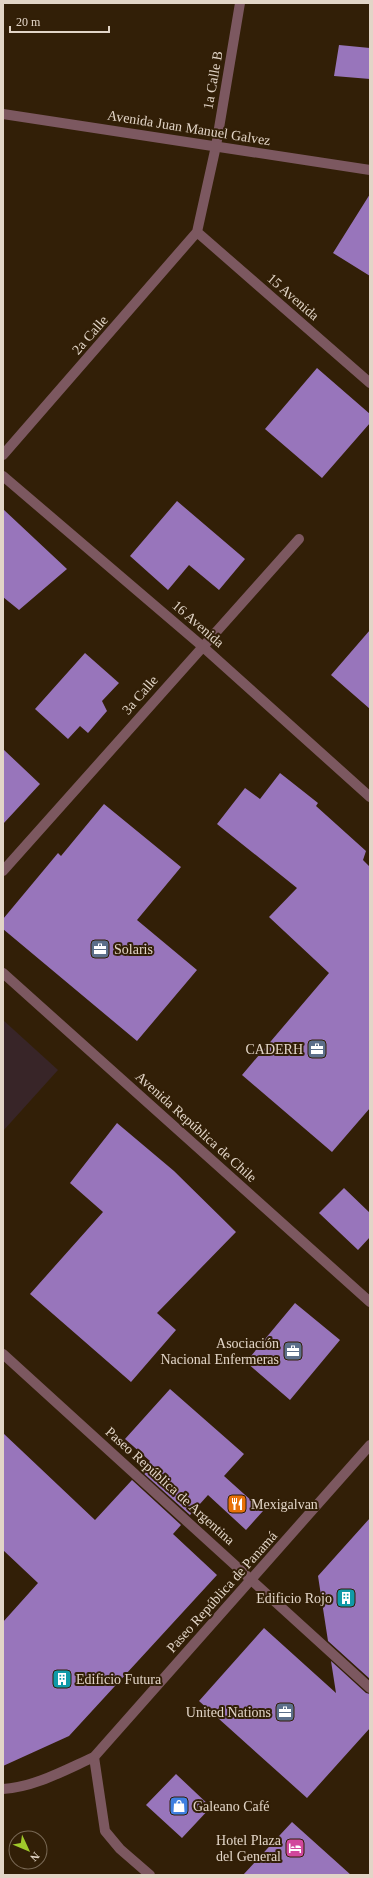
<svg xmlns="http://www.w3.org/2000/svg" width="373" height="1878" viewBox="0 0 373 1878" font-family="'Times New Roman',serif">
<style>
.industrial{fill:#382528}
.building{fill:#9875bb}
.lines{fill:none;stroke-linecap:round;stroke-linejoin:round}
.minor{stroke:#7c5860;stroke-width:10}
.tertiary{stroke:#7c5860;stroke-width:10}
.labels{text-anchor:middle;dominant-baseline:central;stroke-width:4;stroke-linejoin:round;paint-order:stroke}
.street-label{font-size:14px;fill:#e2d5c7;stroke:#321f07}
.poi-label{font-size:14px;fill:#e2d5c7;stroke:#321f07;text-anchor:end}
</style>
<rect width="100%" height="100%" fill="#321f07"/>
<path class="industrial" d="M3,1020L58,1070L3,1131Z"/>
<path class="building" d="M339,45L370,48V79L334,76Z
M370,194V276L333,253Z
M317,368L370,414V423L322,478L265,429Z
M177,501L245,559L219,590L189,565L168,590L130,556Z
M3,509L67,569L19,610L3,597Z
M370,630V709L331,675Z
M85,653L119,683L102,701L107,711L88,733L80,726L68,739L35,709Z
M3,749L40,784L3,824Z
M280,773L318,803L316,806L366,851L363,860L370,867V1108L332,1152L242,1075L329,973L269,917L297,888L217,824L245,788L260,799Z
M104,804L181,867L137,920L197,970L137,1041L3,929V919L58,853L61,856Z
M117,1123L174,1171L236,1232L157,1313L176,1330L131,1382L30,1294L103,1212L70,1183Z
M344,1188L370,1213V1237L358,1250L319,1213Z
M295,1303L340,1340L290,1400L246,1362Z
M170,1389L244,1454L224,1476L263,1511L246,1530L208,1495L190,1515L141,1471L150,1461L125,1439Z
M3,1433L95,1520L132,1480L181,1525L173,1534L217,1575L69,1736L3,1766V1622L38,1583L3,1550Z
M370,1518V1679L328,1641L318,1576Z
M264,1628L336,1693L331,1661L366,1693L370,1694V1728L307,1798L199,1701Z
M176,1774L211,1807L182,1838L146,1805Z
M292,1822L351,1875H243Z"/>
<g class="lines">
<path class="minor" d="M197,232L370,383
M3,455L197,232L216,146L240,3
M3,476L202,646L370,797
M3,871L299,539
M3,1354L370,1688
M94,1757L105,1831L120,1849L150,1875"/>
<path class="tertiary" d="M3,114L370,170
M3,973L370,1302
M3,1789C35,1787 65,1770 94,1757L370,1445"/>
</g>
<defs>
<symbol id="office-square" viewBox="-11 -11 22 22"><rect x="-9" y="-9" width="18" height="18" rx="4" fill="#5c6f8a" stroke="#321f07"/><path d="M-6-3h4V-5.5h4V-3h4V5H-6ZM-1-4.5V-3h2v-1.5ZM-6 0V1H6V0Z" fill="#fff"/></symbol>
<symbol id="restaurant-square" viewBox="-11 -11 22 22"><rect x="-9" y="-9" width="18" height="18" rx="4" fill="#e8710a" stroke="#321f07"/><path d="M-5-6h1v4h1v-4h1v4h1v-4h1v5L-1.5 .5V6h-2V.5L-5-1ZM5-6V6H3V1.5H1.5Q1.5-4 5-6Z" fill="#fff"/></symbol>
<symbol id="building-square" viewBox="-11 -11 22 22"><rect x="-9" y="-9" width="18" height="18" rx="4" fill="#0f9aa8" stroke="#321f07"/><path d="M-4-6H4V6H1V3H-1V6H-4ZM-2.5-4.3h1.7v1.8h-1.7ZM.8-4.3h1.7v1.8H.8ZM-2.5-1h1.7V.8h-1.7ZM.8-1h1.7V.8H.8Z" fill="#fff"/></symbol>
<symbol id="shop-square" viewBox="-11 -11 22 22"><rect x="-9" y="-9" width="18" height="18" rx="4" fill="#3f7fe0" stroke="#321f07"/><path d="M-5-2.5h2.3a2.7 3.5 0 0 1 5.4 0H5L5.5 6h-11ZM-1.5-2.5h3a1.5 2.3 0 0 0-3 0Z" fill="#fff"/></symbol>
<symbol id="hotel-square" viewBox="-11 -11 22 22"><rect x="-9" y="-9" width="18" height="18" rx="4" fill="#d1479c" stroke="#321f07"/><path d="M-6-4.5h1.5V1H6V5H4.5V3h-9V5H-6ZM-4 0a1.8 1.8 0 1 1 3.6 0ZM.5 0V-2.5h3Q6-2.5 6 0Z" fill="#fff"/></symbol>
</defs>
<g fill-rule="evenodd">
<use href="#office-square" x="89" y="938" width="22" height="22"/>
<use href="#office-square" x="306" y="1038" width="22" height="22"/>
<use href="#office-square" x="282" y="1340" width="22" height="22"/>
<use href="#restaurant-square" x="226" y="1493" width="22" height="22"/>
<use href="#building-square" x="335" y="1587" width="22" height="22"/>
<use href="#building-square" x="51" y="1668" width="22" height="22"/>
<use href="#office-square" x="274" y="1701" width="22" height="22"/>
<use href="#shop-square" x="168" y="1795" width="22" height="22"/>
<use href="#hotel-square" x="284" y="1837" width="22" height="22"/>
</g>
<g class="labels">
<g class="street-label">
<text transform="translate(213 80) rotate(-80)">1a Calle B</text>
<text transform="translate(189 128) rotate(9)">Avenida Juan Manuel Galvez</text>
<text transform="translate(293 297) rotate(41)">15 Avenida</text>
<text transform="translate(90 335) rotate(-49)">2a Calle</text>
<text transform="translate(198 624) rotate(41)">16 Avenida</text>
<text transform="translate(140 695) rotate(-49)">3a Calle</text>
<text transform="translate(196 1127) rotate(42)">Avenida República de Chile</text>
<text transform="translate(170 1486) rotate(42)">Paseo República de Argentina</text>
<text transform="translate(222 1592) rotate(-48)">Paseo República de Panamá</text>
</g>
<g class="poi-label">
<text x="114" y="949" text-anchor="start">Solaris</text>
<text x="303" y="1049">CADERH</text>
<text x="279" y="1343">Asociación<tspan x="279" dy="16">Nacional Enfermeras</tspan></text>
<text x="251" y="1504" text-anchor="start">Mexigalvan</text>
<text x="332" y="1598">Edificio Rojo</text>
<text x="76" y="1679" text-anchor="start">Edificio Futura</text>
<text x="271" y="1712">United Nations</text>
<text x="193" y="1806" text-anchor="start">Galeano Café</text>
<text x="281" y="1840">Hotel Plaza<tspan x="281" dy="16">del General</tspan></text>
</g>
</g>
<rect width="373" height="1878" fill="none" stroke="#e2d5c7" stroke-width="8"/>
<g transform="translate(28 1850) rotate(134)"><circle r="19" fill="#321f07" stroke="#786854"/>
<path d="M0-3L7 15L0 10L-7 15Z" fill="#a0c92b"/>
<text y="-6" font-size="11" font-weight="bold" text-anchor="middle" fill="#e2d5c7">N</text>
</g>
<path d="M10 26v6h99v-6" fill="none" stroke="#e2d5c7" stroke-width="2"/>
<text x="16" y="26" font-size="12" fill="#e2d5c7" stroke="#321f07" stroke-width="3" paint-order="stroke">20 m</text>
</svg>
